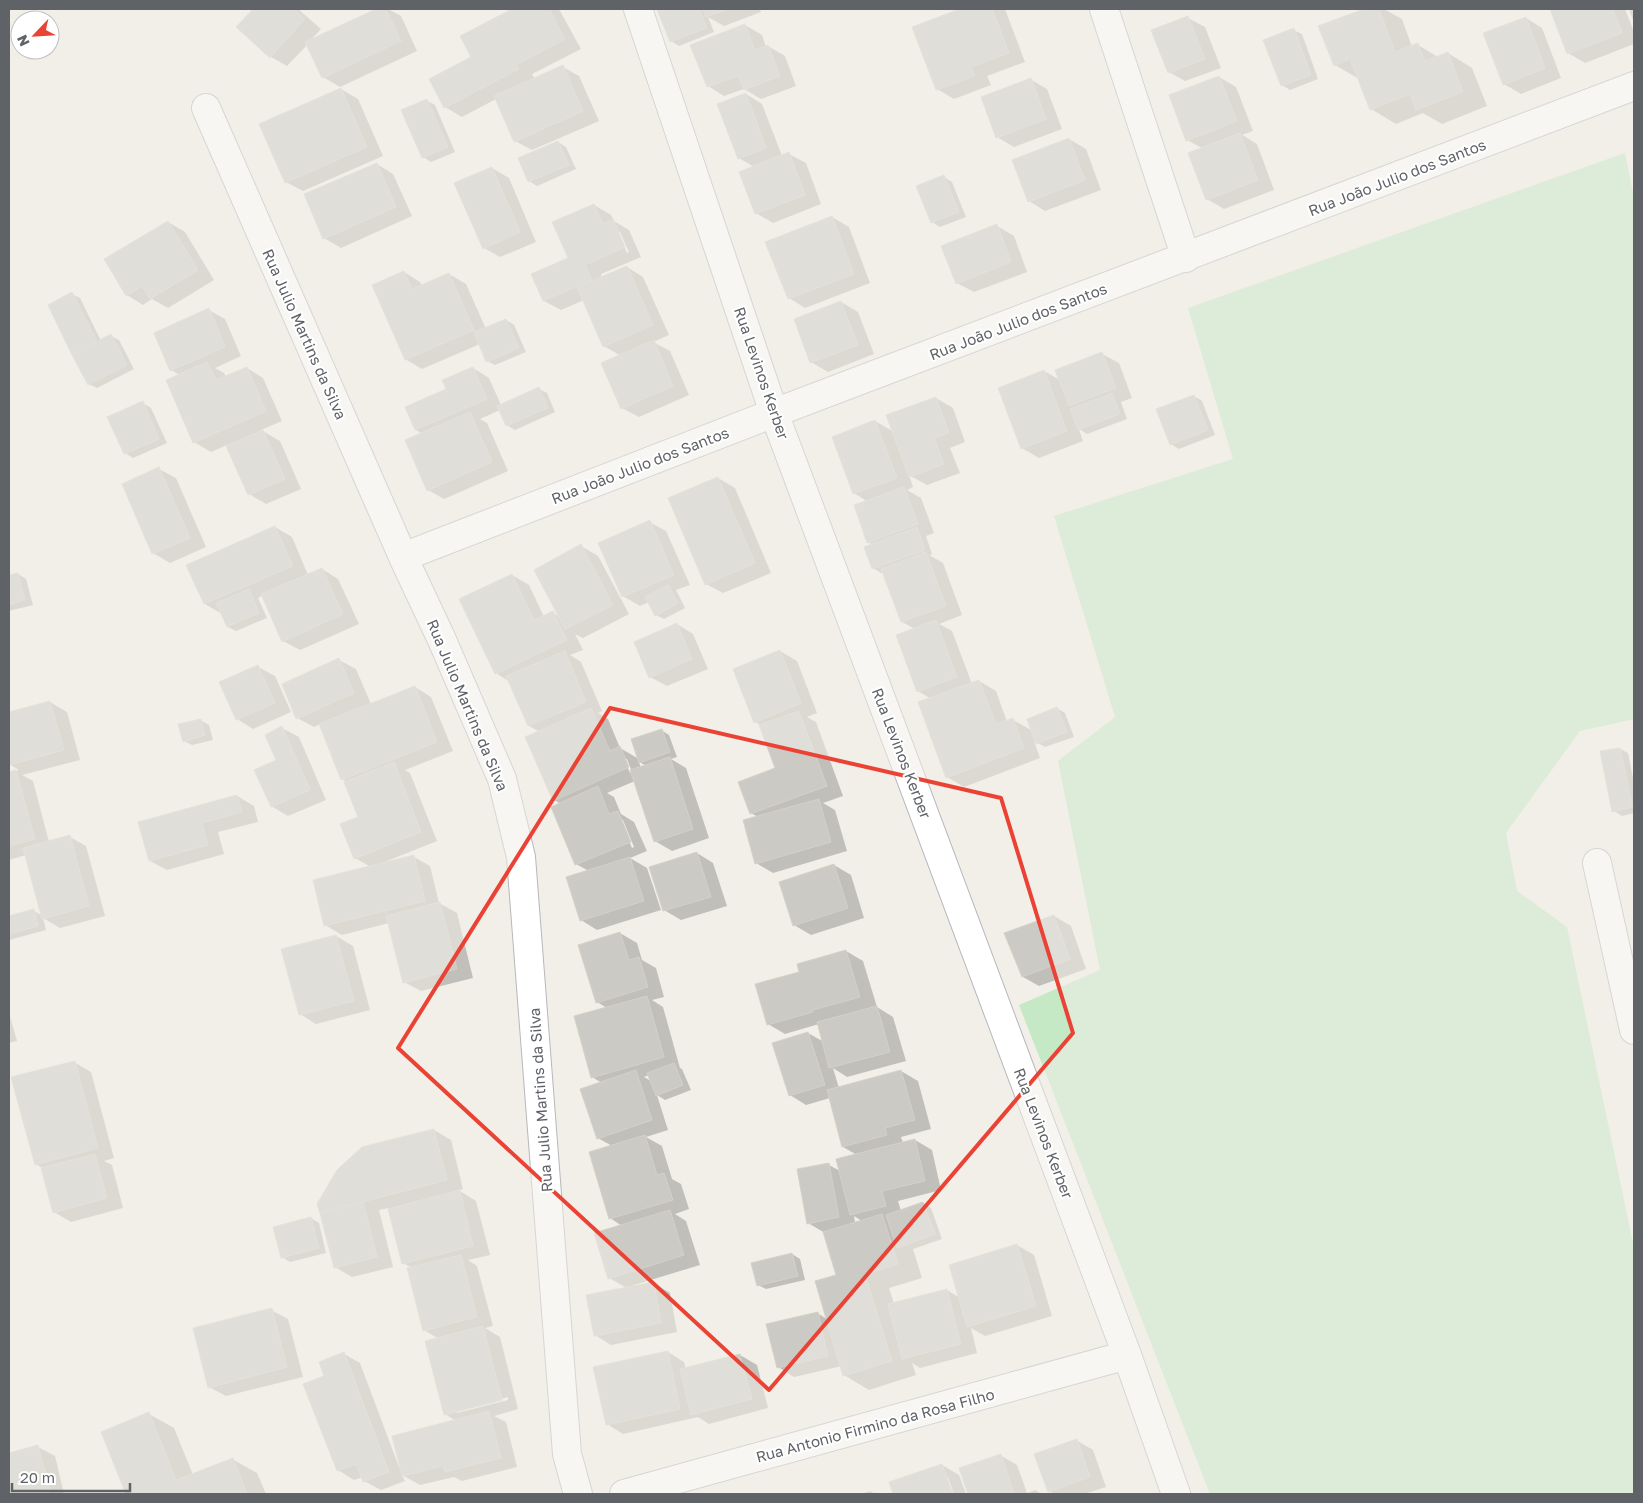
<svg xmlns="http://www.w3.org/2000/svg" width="1643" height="1503" viewBox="0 0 1643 1503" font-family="'Golos Text',sans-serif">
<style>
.green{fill:#c5e8c5}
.shadow{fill:#0003;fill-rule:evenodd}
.building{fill:#cccac5;stroke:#d6d1c6}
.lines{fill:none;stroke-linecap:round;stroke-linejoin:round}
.minor-casing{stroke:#b5b8bc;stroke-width:30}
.minor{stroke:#fff;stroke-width:28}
.marked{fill:none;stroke:#ea4335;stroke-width:4;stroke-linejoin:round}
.labels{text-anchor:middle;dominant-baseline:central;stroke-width:4;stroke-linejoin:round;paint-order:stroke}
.street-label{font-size:15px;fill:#5f6368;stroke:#fff}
</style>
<rect width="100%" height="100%" fill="#f1efe8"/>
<path class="green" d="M1625,153L1634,198V719L1580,731L1506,833L1517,891L1567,927L1634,1248V1494H1210L1019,1005L1100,970L1058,761L1115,717L1054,516L1233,459L1188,308Z"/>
<path class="shadow" d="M255,9H298L321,29L310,41L379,9H388L401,16L417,51L340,87L323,77L308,44L287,66L271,57L238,27Z
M515,9H559L581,49L532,74L535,79L563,67L579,76L599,121L532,150L515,141L496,99L462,117L445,107L472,58L462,36Z
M659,9H760L761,12L724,26L708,17L714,32L679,46L671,41Z
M963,9H1005L1025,62L987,76L991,85L954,99L937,89L914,28Z
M1367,9H1384L1402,19L1412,47L1418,45L1438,57L1448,53L1472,68L1487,106L1442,124L1423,113L1396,124L1371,109L1359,79L1335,65L1320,27Z
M1551,9H1625L1634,32V44L1585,63L1568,53Z
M1629,9H1634V23Z
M1188,18L1205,27L1221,68L1185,81L1169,72Z
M1526,18L1542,28L1561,78L1521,94L1504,84Z
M745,25L762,35L766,47L768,46L785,56L796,86L761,99L744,89L724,96L708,86Z
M1293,30L1302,34L1318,79L1290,90L1282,85Z
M1219,77L1236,87L1253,131L1242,135L1257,144L1274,190L1224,209L1207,199L1202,148L1187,140Z
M1030,79L1047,89L1062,129L1014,147L997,137Z
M341,89L358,99L383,156L303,191L286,182Z
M746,94L762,104L782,156L789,154L806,163L821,204L773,223L756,213L754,167L739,158Z
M426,100L435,105L455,152L431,162L423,157Z
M1069,139L1086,149L1101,190L1045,211L1029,201Z
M558,142L566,147L576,169L537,186L529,181L520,159Z
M377,164L393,174L412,216L341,248L324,238Z
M492,168L509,178L536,242L500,257L484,248Z
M944,177L952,182L966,217L940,227L932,222Z
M594,205L611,215L614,221L629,230L641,257L601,274L602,278L627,267L643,277L669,335L653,342L670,351L689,395L639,417L622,408L621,356L604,346L584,300L561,310L544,301L533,275L570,259ZM617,232H620L629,252L627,253Z
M832,217L849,227L870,283L805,308L789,298Z
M168,222L185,232L214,280L168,308L152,299L143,305L127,295Z
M997,226L1014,236L1027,272L974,292L957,283Z
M404,272L420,282L422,286L449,274L466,284L486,329L506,320L514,325L526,352L495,365L487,361L480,344L422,369L405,359Z
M72,294L80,298L101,341L111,336L119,340L134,369L97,388L89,384Z
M841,302L858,312L874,354L828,372L811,362Z
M209,310L225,319L241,356L215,368L224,373L226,377L247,368L263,378L282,421L261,430L280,441L301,489L266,504L249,494L227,445L211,452L194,442L180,375L171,370Z
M1102,354L1119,363L1132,398L1121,402L1127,419L1087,434L1079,429L1083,441L1039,458L1022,448L1044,371L1060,380Z
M473,368L489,378L501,405L539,389L547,393L555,412L515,430L507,425L500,410L480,419L487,423L508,471L444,499L428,490L423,434L416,430L407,408L448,390Z
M1194,396L1202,401L1215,435L1179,449L1171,444Z
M936,398L953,408L965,442L950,448L960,473L927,485L909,475L913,487L907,490L921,498L934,533L926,536L932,554L929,555L943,563L962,615L939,624L952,631L972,684L979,681L996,691L1007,722L1013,720L1033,731L1057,708L1065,713L1074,737L1045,747L1034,741L1040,758L964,787L947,777L931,699L918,691L915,629L902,622L884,572L881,573L873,568V545L868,542V502L854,493L875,421L894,432Z
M143,403L151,408L167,443L133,458L125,453Z
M159,469L176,478L206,547L170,563L153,553Z
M718,478L735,488L771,573L723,593L706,584Z
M649,522L666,531L690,585L676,590L685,608L664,619L656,615L649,602L640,606L623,596Z
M275,527L292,537L308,575L322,569L338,579L359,624L300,650L283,641L263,595L258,598L267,618L236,631L228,627L222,614L205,604Z
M581,546L598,556L629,614L583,638L575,634L583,650L570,655L581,662L602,711L598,713L608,719L620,748L639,759L661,730L669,735L677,757L671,759L686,768L709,838L672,851L655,841L635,781L607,793L614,797L621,814L634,822L647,851L630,858L647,868L661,910L597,930L581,920L589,871L576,864L561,804L554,800L540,732L529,726L510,682L496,673L512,575L529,585L544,617L553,613L560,617ZM624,759H627L632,772L630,773ZM638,761L646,766L641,767ZM620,820H623L634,847L632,848Z
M18,574L26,579L33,605L9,611V576Z
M677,624L693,634L708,669L667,686L650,677Z
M780,651L797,661L817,713L807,717L816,722L843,796L823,803L835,810L847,851L773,873L756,863L758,817L751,813L777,769L761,725L755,722Z
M339,660L356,669L371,704L415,687L431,697L453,751L405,770L410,773L437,841L387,861L388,863L414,857L430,866L439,903L457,913L473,978L421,991L404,982L389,923L342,935L325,925L371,867L355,858L359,817L347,782L342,779L320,724L314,727L297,718Z
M258,667L275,676L291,712L253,729L237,719Z
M50,702L67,712L80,760L22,775L33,781L49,842L70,837L86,846L105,916L60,928L43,918L46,930L9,940V918L34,911L43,916L26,855L9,860V773L19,770L9,764V713Z
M200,720L209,725L213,740L192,745L184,741Z
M282,728L299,737L326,800L288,816L271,806Z
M1620,749L1628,753L1634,783V813L1622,816L1614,811Z
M237,796L254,806L258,822L218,832L224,854L167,870L150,861Z
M697,853L713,863L727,906L681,920L664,910Z
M834,865L851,875L864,918L811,935L794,925Z
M1054,916L1071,926L1086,969L1039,986L1023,977Z
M620,933L637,943L642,960L656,968L664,997L652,1000L663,1007L680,1068L682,1069L691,1090L665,1100L657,1095L668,1130L646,1137L662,1146L672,1179L681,1184L689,1209L675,1214L686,1221L700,1265L634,1285V1287L653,1283L670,1293L677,1332L611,1345L595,1335L627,1288L609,1278L622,1226L610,1218L612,1146L598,1138L602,1083L592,1077L607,1008L597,1002ZM649,1075L651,1081L644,1077Z
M336,936L353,946L370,1010L316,1024L300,1014Z
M846,951L863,961L877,1007L893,1017L906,1061L847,1077L833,1068L839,1088L901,1071L918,1081L931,1129L901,1137L903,1143L915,1140L932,1150L941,1190L898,1201L901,1211L923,1203L931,1208L942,1239L913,1249L922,1278L889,1288L894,1304L947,1290L960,1298L1017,1245L1034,1255L1052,1316L985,1336L971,1328L977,1353L920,1368L912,1363L916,1375L869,1390L844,1375L842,1366L794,1377L778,1367L817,1313L827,1319L838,1276L825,1233L808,1223L829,1165L840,1171L857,1155L843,1147L830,1098L806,1105L790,1095L808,1033L824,1042L819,1024L785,1034L768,1024L800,973ZM854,1216L862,1221L855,1223Z
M9,1013L17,1041L9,1043Z
M74,1062L91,1072L114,1158L104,1161L112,1165L123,1208L71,1222L54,1212L42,1168L36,1164Z
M434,1130L451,1140L463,1189L458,1190L476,1201L490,1255L468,1260L477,1266L493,1326L485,1328L500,1337L518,1409L494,1416L506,1422L517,1467L462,1481L454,1477L420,1485L402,1475L405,1481L381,1490L364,1481L363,1477L354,1480L338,1470L325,1377L344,1354L360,1363L399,1467L401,1466L456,1421L445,1414L439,1339L424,1330L412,1268L403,1263L389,1208L379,1210L393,1267L352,1277L335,1267L319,1204ZM508,1397V1400L457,1413V1411Z
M311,1218L319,1223L326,1253L290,1262L282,1257Z
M792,1254L800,1259L805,1280L766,1289L758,1285Z
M271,1310L288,1319L303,1377L226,1396L209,1387Z
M668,1352L684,1362L686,1369L740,1355L757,1365L768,1408L709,1424L698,1417L623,1434L607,1424Z
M149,1414L174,1428L193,1475L232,1459L257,1473L266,1494H127L103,1432Z
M1076,1440L1093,1450L1106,1487L1084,1494H1054L1049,1491Z
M38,1447L55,1456L64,1494H9V1455Z
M1000,1455L1017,1465L1027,1493L1035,1490L1042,1494H970L961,1469Z
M942,1465L959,1475L966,1494H954L948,1477H945L951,1494H894L890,1483Z
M870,1491L875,1494H861Z"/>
<path class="building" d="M253,9H294L305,19L270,58L236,27Z
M376,9H386L401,41L322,78L305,42Z
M512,9H549L565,39L516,65L519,69L444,108L429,79L471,57L460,36Z
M657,9H699L707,28L670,42Z
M703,9H728L706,17Z
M960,9H992L1009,53L971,67L975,76L936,90L912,27Z
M1364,9H1379L1395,52L1418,43L1425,61L1448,52L1463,92L1416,110L1410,94L1370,110L1350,59L1334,66L1318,26Z
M1550,9H1613L1622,33L1567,54Z
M1188,16L1205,59L1168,73L1151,30Z
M1526,17L1545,68L1503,85L1483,33Z
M745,24L755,50L768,45L780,76L744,90L738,76L707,87L690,45Z
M1294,28L1311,75L1281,86L1263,40Z
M563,65L583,111L514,142L494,96Z
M1219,76L1237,121L1186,141L1169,95Z
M1031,78L1046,119L996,138L981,97Z
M341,88L367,147L285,183L259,124Z
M746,93L766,148L738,159L717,104Z
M427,99L448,147L422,158L401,110Z
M1240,133L1258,180L1206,200L1188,153Z
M1069,138L1085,180L1028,202L1012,160Z
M558,141L569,165L528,182L518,158Z
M789,152L805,195L755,214L739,172Z
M377,163L396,207L323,239L304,194Z
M492,167L520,232L483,249L454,183Z
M944,175L959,212L931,223L916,186Z
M594,204L603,224L613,219L625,247L585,265L592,280L543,301L531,274L568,258L552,222Z
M832,216L854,274L788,299L765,242Z
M168,221L198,270L150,299L142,286L126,296L104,259Z
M997,224L1011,262L956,284L941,246Z
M627,266L653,325L603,347L577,287Z
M404,271L412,289L449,273L474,330L405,360L372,285Z
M72,292L97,342L72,355L48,305Z
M841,301L858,345L810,363L794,319Z
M209,308L225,347L170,371L154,333Z
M506,319L519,348L486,362L474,332Z
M111,334L127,365L88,385L72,355Z
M654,340L673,386L621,409L601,363Z
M1102,352L1116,388L1069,406L1055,370Z
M207,362L216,380L247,367L266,411L193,443L166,380Z
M473,367L487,399L415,430L405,407L446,389L442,380Z
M1044,370L1067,431L1021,449L998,388Z
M539,387L548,408L506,426L497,406Z
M1112,393L1120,414L1078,430L1070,409Z
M1194,395L1208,430L1170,445L1156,409Z
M936,397L949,433L934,438L944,464L909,477L886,415Z
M143,401L159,439L124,454L107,417Z
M470,412L492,462L427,491L405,440Z
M875,420L897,478L853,494L832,437Z
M263,430L285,479L248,495L226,446Z
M159,467L190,538L152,554L122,484Z
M718,477L755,563L705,585L668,498Z
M904,487L918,524L867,543L854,505Z
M650,520L674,575L622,597L598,543Z
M275,526L293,566L204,604L186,565Z
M917,527L925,550L872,569L864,547Z
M581,544L613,605L565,629L534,570Z
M926,552L946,606L901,622L881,569Z
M322,568L343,614L282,642L261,594Z
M18,573L25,600L9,605V575Z
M512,574L534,620L553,611L567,640L495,674L459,599Z
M668,585L678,603L655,616L645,597Z
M249,589L259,613L227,627L216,603Z
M936,620L957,677L917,692L896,635Z
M677,623L692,659L649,678L634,642Z
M780,650L801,703L754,723L733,669Z
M565,651L586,702L528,726L506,676Z
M339,658L354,693L296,719L282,684Z
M258,665L275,703L236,720L219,682Z
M979,680L996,724L1013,718L1024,748L946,778L918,702Z
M415,686L437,742L341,780L319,724Z
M50,701L64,750L9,765V712Z
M1057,707L1067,732L1036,744L1027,719Z
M591,708L610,751L620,746L629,767L553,801L525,737Z
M799,711L827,786L750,814L738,782L775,768L759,725Z
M201,719L205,735L183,742L178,724Z
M282,726L310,790L271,807L254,770L276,760L265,735Z
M662,729L670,752L639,763L631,739Z
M1620,748L1633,807L1612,812L1600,751Z
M670,757L693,829L654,842L630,770Z
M394,762L421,832L354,859L340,824L358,817L344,782Z
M16,770L35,839L9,846V772Z
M598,786L609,814L618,811L631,842L575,865L551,807Z
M237,795L242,812L202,823L208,845L149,861L138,822Z
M819,799L831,842L755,864L743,820Z
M70,835L89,906L42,919L23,848Z
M697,852L711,897L663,911L649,867Z
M414,855L425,901L324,926L313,880Z
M630,857L644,901L580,921L566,877Z
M834,864L848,908L793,926L779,882Z
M440,902L457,969L403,983L386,916Z
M34,909L38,926L9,934V916Z
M1054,915L1070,959L1022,977L1004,933Z
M620,932L629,960L639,957L648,987L596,1003L578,945Z
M336,935L354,1001L299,1015L281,949Z
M846,950L860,997L813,1010V1012L767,1025L755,984L799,972L797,964Z
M647,996L664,1057L591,1078L574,1016Z
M877,1006L890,1052L829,1068L817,1022Z
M808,1032L825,1085L789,1096L772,1043Z
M75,1061L98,1148L35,1165L11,1077Z
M674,1063L683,1085L656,1096L647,1073Z
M636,1070L652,1120L597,1139L580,1089Z
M901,1070L915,1120L885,1128L887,1135L842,1147L827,1090Z
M434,1129L447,1180L320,1213L317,1204L337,1170L362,1147Z
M645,1135L657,1175L664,1173L673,1200L609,1219L589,1152Z
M915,1139L925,1181L882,1191L886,1206L850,1215L836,1159Z
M95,1154L107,1198L53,1213L41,1168Z
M829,1163L839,1217L807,1224L797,1169Z
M460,1190L473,1246L402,1264L388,1209Z
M363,1201L377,1257L334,1268L320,1213Z
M923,1202L935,1234L897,1248L886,1215Z
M670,1210L684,1255L608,1279L594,1233Z
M882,1214L898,1264L865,1274L892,1361L843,1376L815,1281L836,1275L823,1232Z
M311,1217L319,1248L281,1258L273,1227Z
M1017,1244L1036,1306L967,1327L949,1265Z
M792,1253L798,1276L757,1286L751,1263Z
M461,1255L477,1317L423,1331L407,1268Z
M654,1282L661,1323L594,1336L586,1295Z
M947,1289L961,1344L902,1359L888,1304Z
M272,1308L287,1367L208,1388L193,1328Z
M818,1312L828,1356L777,1368L766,1324Z
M483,1326L502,1400L444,1415L425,1341Z
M668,1351L680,1409L606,1425L593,1367Z
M344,1352L389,1472L363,1482L356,1464L337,1471L303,1384L324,1376L319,1362Z
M740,1354L752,1399L691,1415L680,1369Z
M489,1411L501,1458L445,1472L443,1466L402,1476L392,1436Z
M149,1412L176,1480L233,1458L247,1494H126L101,1432Z
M1077,1439L1090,1477L1048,1492L1034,1454Z
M38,1445L51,1494H9V1453Z
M1001,1454L1014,1494H968L959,1468Z
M942,1464L953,1494H893L889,1482Z"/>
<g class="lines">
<defs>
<path id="minor" d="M638,9L774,413L1127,1355L1176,1494
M1104,9L1186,258
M206,108L403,557L442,640L502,779L521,857L567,1454L578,1494
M403,557L774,413L1634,86
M1597,863L1634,1030
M624,1494L1127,1355"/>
</defs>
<use href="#minor" class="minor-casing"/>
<use href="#minor" class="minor"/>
</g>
<path d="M0 0H1643V1503H0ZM610,708L1001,798L1073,1033L769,1390L398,1048Z" fill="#f1efe8" fill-opacity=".55" fill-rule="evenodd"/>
<path class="marked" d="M610,708L1001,798L1073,1033L769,1390L398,1048Z"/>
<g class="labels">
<g class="street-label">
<text transform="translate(1397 177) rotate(-21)">Rua João Julio dos Santos</text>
<text transform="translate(1018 321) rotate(-21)">Rua João Julio dos Santos</text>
<text transform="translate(305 334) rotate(66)">Rua Julio Martins da Silva</text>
<text transform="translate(762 373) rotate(71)">Rua Levinos Kerber</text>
<text transform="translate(640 465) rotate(-21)">Rua João Julio dos Santos</text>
<text transform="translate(468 705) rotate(67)">Rua Julio Martins da Silva</text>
<text transform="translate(902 753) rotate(69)">Rua Levinos Kerber</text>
<text transform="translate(540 1100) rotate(-94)">Rua Julio Martins da Silva</text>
<text transform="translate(1044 1133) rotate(69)">Rua Levinos Kerber</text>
<text transform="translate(875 1425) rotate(-15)">Rua Antonio Firmino da Rosa Filho</text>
</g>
</g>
<rect width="1643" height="1503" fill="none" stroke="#5f6368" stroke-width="20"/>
<g transform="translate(35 35) rotate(245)"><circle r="24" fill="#ffffff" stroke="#bfc1c3"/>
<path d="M0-4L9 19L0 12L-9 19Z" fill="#ea4335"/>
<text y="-8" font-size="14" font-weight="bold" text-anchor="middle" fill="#5f6368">N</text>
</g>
<path d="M12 1483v8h118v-8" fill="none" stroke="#5f6368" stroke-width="2.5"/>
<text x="20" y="1483" font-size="15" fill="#5f6368" stroke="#ffffff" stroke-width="4" paint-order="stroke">20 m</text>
</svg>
